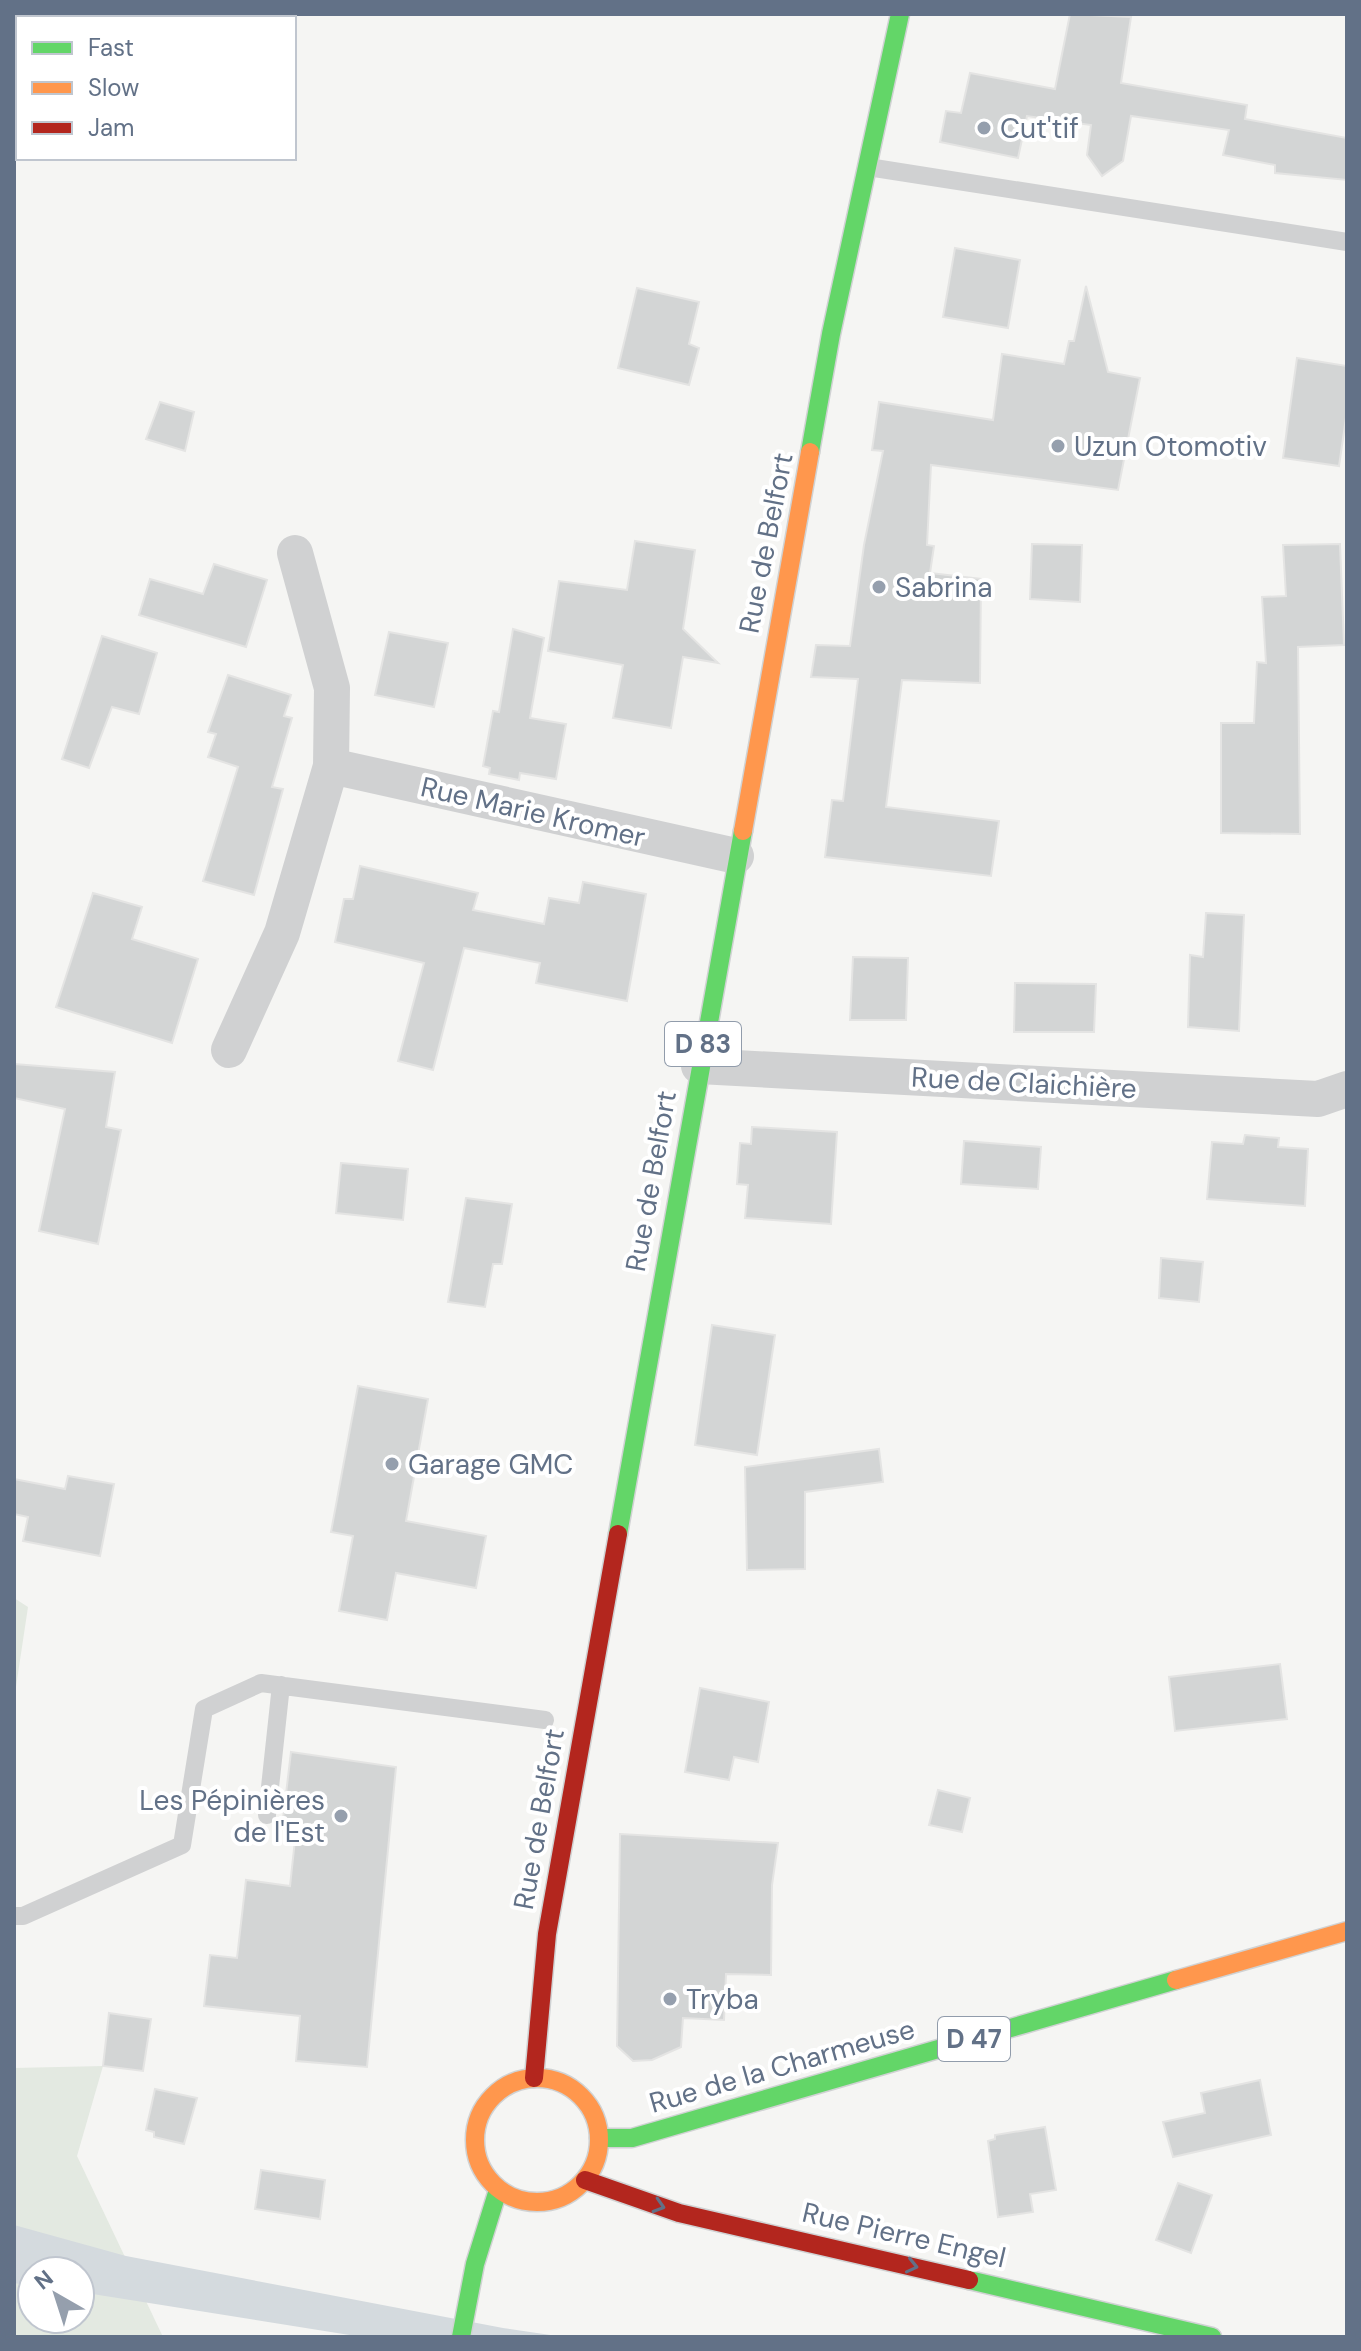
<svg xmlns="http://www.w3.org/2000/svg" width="1361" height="2351" viewBox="0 0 1361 2351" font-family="'DM Sans',sans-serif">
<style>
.green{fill:#e3e9e1;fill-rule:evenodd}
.water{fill:#d4dade}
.building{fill:#d3d5d5;stroke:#e4e4e3;stroke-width:2}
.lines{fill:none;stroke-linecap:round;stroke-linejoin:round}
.fast-casing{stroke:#d0d2d3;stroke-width:21}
.slow-casing{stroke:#d0d2d3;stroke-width:21}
.jam-casing{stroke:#d0d2d3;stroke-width:21}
.lane{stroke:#d0d1d2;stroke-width:18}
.street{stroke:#d0d1d2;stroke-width:36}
.fast{stroke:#63d668;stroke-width:18}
.slow{stroke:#ff974d;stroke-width:18}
.jam{stroke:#b3261e;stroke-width:18}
.oneway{stroke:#627187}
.poi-dot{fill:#959fad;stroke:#fff;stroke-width:3}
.labels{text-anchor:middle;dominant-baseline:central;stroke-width:8;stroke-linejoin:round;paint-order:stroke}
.shield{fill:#fff;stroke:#919cab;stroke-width:2}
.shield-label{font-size:26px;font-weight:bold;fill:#627187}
.poi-label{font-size:28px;fill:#627187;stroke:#fff;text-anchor:start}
.street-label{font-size:28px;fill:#627187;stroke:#fff}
</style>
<rect width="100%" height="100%" fill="#f5f5f3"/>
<path class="green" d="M14,1598L28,1607L14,1700Z
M103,2066L77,2156L163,2337H14V2068ZM32,2271H80V2319H32Z"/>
<path class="water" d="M14,2225L126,2256L503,2328L564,2337H362L80,2292V2271H32V2286L14,2283Z"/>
<path class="building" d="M1070,14L1131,17L1121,83L1247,105L1245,119L1347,138V180L1275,173V165L1223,155L1229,130L1131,116L1123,161L1102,176L1087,155L1091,125L1027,116L1018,158L940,142L946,111L961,113L970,73L1055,89Z
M955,248L1020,260L1008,328L943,317Z
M1086,286L1108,372L1140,378L1118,490L931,465L927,545L934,546L930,573L981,579L980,683L902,680L886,807L999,821L991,876L825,857L832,800L843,801L858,679L811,677L816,645L850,646L864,545L883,451L872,450L879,402L993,420L1002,354L1064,364L1069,341H1074Z
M637,288L699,302L689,344L699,348L689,385L618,368Z
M1297,358L1347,366V411L1339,466L1283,458Z
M160,402L194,412L185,451L146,439Z
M635,541L695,550L683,629L718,663L683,657L671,728L613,718L623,665L548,651L559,581L627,590Z
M1032,544L1082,545L1080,602L1030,599Z
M1340,544L1344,645L1298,647L1300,834L1221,833V723H1254L1257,662L1266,663L1262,597L1286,596L1283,545Z
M214,564L267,580L246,647L139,615L150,579L203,594Z
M513,629L544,638L530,718L566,724L556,779L520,773L519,780L489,774L490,768L483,766L493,711L499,712Z
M389,632L448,643L434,707L375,695Z
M102,636L157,653L139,714L112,707L89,768L62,759Z
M228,675L291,695L284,716L292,718L272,787L283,789L254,895L203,881L238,767L208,757L216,734L208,732Z
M360,866L478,893L473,910L544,924L549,898L579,903L583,882L646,894L627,1001L536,983L540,963L464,948L433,1070L398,1061L424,963L335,942L344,899H353Z
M93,893L142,907L132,939L198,959L172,1043L56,1007Z
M1206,913L1244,915L1239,1031L1188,1027L1190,955L1203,957Z
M853,957L908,958L906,1020H850Z
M1015,983L1096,984L1094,1032H1014Z
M14,1064L115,1072L106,1127L121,1130L98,1244L39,1231L65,1109L14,1098Z
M752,1127L837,1132L831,1224L745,1218L748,1185L737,1184L740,1143L751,1144Z
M1245,1135L1279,1138L1278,1147L1308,1149L1305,1206L1207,1199L1212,1142L1243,1144Z
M964,1141L1041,1147L1038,1189L961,1184Z
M341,1163L408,1169L403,1220L336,1213Z
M466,1198L512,1204L502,1264H493L485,1307L448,1302Z
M1161,1258L1203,1262L1199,1302L1159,1298Z
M712,1325L775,1335L757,1455L695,1445Z
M358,1386L428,1399L406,1521L486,1536L476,1588L396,1573L387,1620L339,1611L353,1536L331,1532Z
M879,1449L883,1482L805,1492V1569L747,1570L745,1467Z
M68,1476L114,1484L100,1556L23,1541L28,1517L14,1514V1479L65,1489Z
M1280,1664L1287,1719L1175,1731L1169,1677Z
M700,1688L769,1702L758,1762L734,1757L729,1780L685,1772Z
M291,1752L396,1767L367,2067L296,2061L300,2016L204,2006L210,1955L237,1958L246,1880L290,1886L297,1821L283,1819Z
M938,1790L970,1798L962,1832L929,1825Z
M620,1834L778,1843L772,1885L771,1975L726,1974L724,2020L683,2018L681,2047L652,2060L633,2061L617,2046Z
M109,2013L151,2019L143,2071L103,2066Z
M1260,2080L1271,2135L1173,2157L1163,2122L1205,2113L1201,2093Z
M155,2089L197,2098L184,2144L154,2137V2132L146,2130Z
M1045,2127L1056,2190L1030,2194L1033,2212L998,2217L988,2141L995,2139V2135Z
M261,2170L325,2180L320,2219L255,2209Z
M1178,2183L1212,2195L1191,2253L1156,2240Z"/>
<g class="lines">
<defs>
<path id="fast" d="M810,452L831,334L900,14
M618,1534L743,831
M599,2138H632L1176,1980
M969,2280L1212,2337
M461,2337L475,2264L498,2190"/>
<path id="slow" d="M743,831L810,452
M1176,1980L1347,1931
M475 2140a62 62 0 1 1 124 0a62 62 0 1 1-124 0Z"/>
<path id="jam" d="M534,2078L547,1934L618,1534
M585,2180L679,2213L969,2280"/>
</defs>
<use href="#fast" class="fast-casing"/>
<use href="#slow" class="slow-casing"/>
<use href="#jam" class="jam-casing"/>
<path class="lane" d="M868,167L1347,242
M267,1815L281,1685
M14,1916H23L182,1845L204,1709L261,1683L545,1720"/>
<path class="street" d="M331,766L736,856
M229,1050L282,933L331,766L332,688L295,553
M699,1066L1318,1099L1347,1089"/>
<use href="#fast" class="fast"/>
<use href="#slow" class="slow"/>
<use href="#jam" class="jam"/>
</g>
<defs><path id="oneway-chevron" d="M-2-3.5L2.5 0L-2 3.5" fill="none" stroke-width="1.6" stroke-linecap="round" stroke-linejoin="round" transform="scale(2)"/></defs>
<g class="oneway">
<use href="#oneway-chevron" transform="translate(659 2206) rotate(17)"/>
<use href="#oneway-chevron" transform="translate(912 2266) rotate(13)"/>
</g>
<g class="poi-dot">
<circle cx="984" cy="128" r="8"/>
<circle cx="1058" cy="446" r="8"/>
<circle cx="879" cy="587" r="8"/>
<circle cx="392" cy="1464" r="8"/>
<circle cx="341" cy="1816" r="8"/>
<circle cx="670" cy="1999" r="8"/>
</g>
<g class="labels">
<g class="shield">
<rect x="665" y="1022" width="76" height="44" rx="6"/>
<rect x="938" y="2017" width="72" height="44" rx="6"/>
</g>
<g class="shield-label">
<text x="703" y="1044">D 83</text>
<text x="974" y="2039">D 47</text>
</g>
<g class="poi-label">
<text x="1000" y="128">Cut'tif</text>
<text x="1074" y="446">Uzun Otomotiv</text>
<text x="895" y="587">Sabrina</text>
<text x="408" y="1464">Garage GMC</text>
<text x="325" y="1800" text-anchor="end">Les Pépinières<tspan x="325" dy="32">de l'Est</tspan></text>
<text x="686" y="1999">Tryba</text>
</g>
<g class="street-label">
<text transform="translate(766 543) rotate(-79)">Rue de Belfort</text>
<text transform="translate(533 812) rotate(13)">Rue Marie Kromer</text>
<text transform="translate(1024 1083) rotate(3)">Rue de Claichière</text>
<text transform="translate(651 1181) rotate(-80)">Rue de Belfort</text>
<text transform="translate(539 1819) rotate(-80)">Rue de Belfort</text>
<text transform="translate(782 2066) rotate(-16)">Rue de la Charmeuse</text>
<text transform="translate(904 2235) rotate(13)">Rue Pierre Engel</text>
</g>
</g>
<rect width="1361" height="2351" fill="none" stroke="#627187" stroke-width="32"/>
<rect x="16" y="16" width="280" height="144" fill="#ffffff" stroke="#c0c6cf" stroke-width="2"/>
<rect x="32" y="42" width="40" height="12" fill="#63d668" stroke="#c0c6cf" stroke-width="2"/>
<text x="88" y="56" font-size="24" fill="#627187">Fast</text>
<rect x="32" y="82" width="40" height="12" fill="#ff974d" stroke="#c0c6cf" stroke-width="2"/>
<text x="88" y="96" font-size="24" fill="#627187">Slow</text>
<rect x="32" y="122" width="40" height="12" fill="#b3261e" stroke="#c0c6cf" stroke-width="2"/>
<text x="88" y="136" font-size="24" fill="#627187">Jam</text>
<g transform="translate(56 2295) rotate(321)"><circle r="38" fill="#ffffff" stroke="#c0c6cf" stroke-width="2"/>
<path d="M0-6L14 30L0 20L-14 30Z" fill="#959fad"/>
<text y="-12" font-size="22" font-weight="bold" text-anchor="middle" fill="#627187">N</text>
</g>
</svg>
